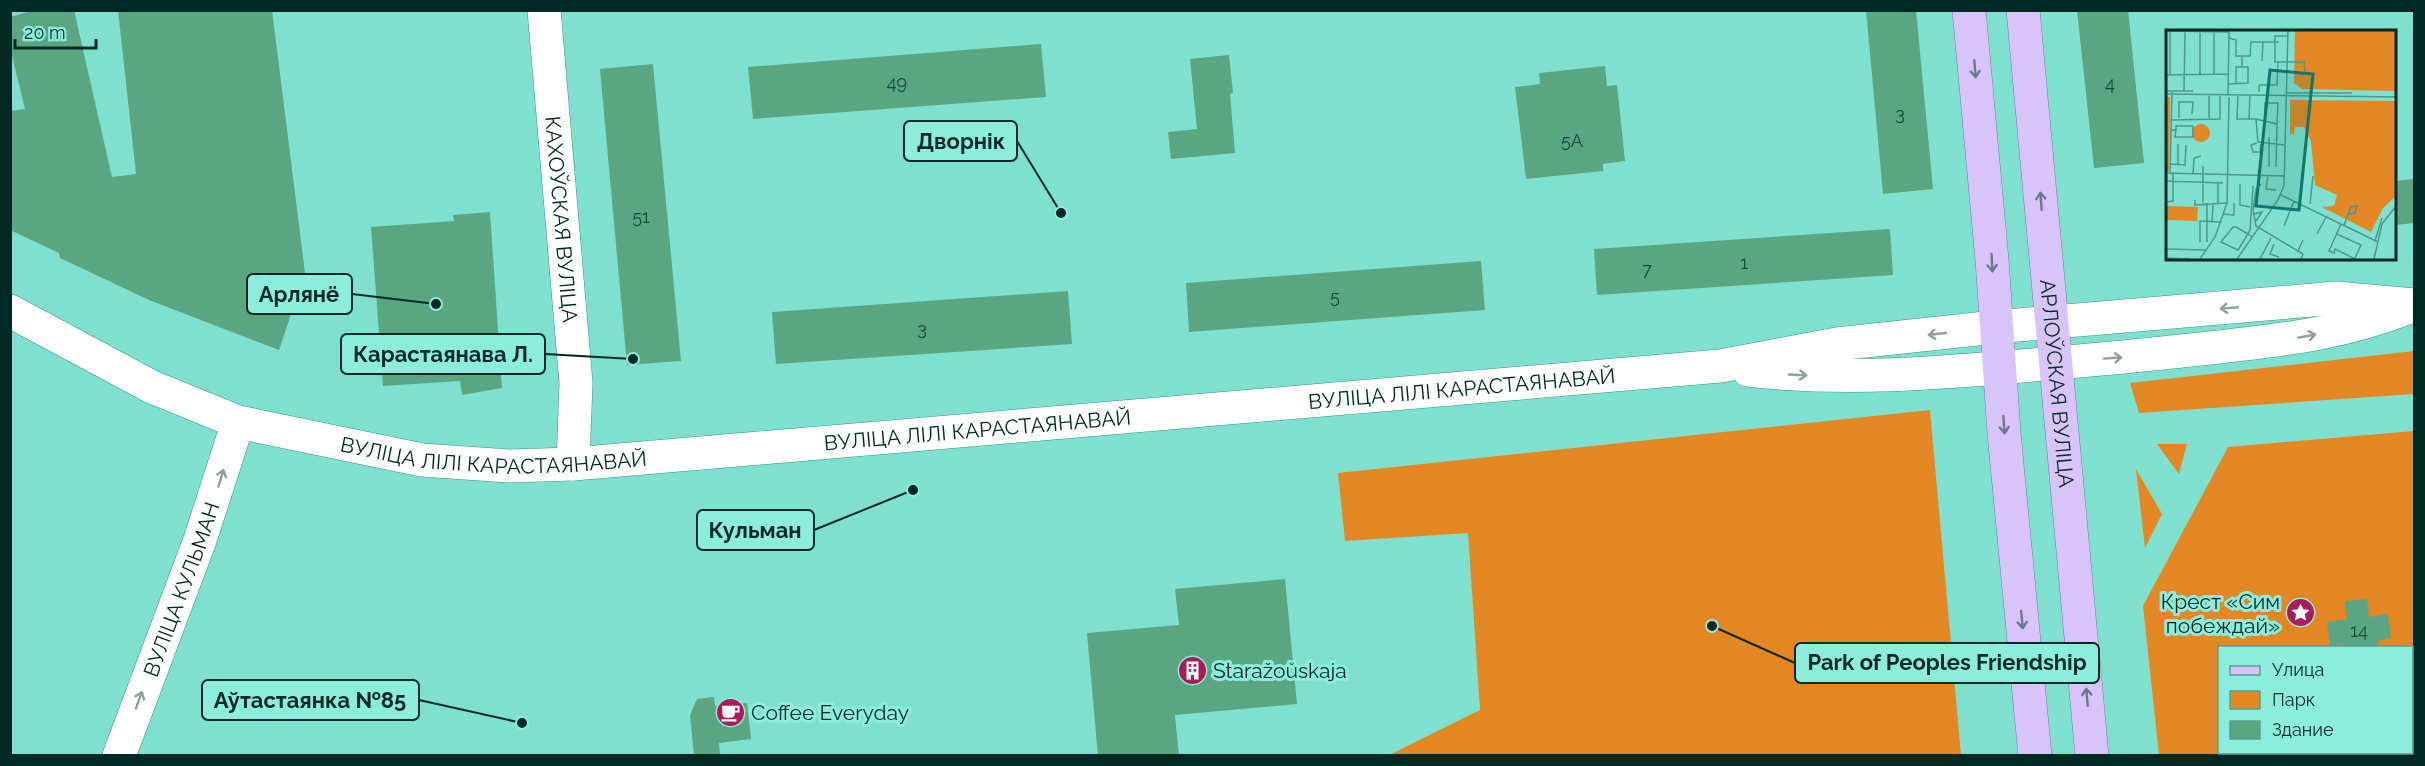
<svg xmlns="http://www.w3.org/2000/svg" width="2425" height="766" viewBox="0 0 2425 766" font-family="Raleway,sans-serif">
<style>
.green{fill:#e28723;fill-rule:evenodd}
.building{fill:#5aa682}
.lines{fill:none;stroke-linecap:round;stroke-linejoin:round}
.secondary-casing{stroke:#309687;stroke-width:34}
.primary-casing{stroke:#7d74ac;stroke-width:34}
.secondary{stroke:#fff;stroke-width:33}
.primary{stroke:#d9c4fa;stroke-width:33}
.oneway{stroke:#6c768e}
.oneway2{stroke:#8c9f9c}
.labels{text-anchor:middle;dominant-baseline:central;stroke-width:6;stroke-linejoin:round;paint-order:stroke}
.number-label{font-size:18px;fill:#16483b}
.street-label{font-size:21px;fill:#002923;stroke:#8deddc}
.poi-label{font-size:21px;fill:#002923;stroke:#8deddc;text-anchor:start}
.inset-road{fill:none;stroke:#4d978a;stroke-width:1.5}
.view{fill:#0f766e;fill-opacity:0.15;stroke:#0f766e;stroke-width:3}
.inset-edge{fill:none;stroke:#002923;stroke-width:3}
.leader{fill:none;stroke:#002923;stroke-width:2}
.callout-dot{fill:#002923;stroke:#8deddc;stroke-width:2}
.callout{fill:#8deddc;stroke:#002923;stroke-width:2}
.callout-label{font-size:22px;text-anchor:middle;font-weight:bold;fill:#002923}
</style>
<rect width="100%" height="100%" fill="#80e0cf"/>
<path class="green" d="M2414,351V394L2139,413L2130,383Z
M1930,410L1961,755H1389L1480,710L1468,533L1345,541L1338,473Z
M2414,431V755H2159L2143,606L2228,447ZM2220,648H2412V752H2220Z
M2157,444H2187L2179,474Z
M2136,469L2162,514L2145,548Z"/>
<path class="building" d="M35,10H74L112,177L136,174L118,10H272L305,273L279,350L149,300L60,258L59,253L10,230V111L25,109L10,48V17Z
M1866,10H1916L1933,189L1883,194Z
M2077,10H2128L2144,163L2094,168Z
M1041,44L1046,97L753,119L748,67Z
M1229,55L1233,93L1230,94L1235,153L1171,159L1168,132L1197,129L1190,59Z
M653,64L681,361L627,365L600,69Z
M1605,66L1607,86L1617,85L1625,161L1603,164V171L1526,179L1515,87L1540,84L1539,73Z
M2415,179V223L2394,225V181Z
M490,212L502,388L462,395L460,381L383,386L371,227L454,221L453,215Z
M1890,229L1893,275L1597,295L1594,249Z
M1481,261L1485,310L1189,332L1186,283Z
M1068,291L1072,344L776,364L772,312Z
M1285,579L1297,704L1175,715L1179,756H1098L1087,633L1179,625L1175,589Z
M2367,599L2369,617L2388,614L2391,638L2380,640L2373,648H2346L2341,644L2330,646L2327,622L2347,619L2345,601Z
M714,697L715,706L747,703L751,739L719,743L720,756H694L690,715L697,699Z"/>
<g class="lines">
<defs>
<g id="secondary">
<path id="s1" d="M544,10L576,383L573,464"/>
<path id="s2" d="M10,311L152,387L238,422L422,460L509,466L573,464L1720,366L1837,344L1995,327L2336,298L2414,305"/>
<path d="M1748,370C1858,383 1969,370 2079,361C2126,357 2173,352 2219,347C2289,339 2344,333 2410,307"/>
<path id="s3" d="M119,756L200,540L238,422"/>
</g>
<g id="primary">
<path d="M1969,10L1992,260L2004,433L2035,756"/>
<path id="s4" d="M2023,10L2092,756"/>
</g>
</defs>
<use href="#secondary" class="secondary-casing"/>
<use href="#primary" class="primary-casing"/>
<use href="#secondary" class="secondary"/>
<use href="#primary" class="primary"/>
</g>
<defs><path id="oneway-shaft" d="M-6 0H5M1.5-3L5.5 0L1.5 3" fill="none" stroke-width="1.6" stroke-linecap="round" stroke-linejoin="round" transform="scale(1.5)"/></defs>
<g class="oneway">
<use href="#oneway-shaft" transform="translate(1975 69) rotate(85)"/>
<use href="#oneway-shaft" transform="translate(2041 201) rotate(-95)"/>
<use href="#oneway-shaft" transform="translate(1992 263) rotate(87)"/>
<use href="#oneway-shaft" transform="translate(2004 425) rotate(86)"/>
<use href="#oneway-shaft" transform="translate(2022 620) rotate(85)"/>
<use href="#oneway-shaft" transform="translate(2087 697) rotate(-95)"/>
</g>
<g class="oneway2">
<use href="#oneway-shaft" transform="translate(2229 308) rotate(175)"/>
<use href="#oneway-shaft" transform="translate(1937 334) rotate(174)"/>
<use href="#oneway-shaft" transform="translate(2307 336) rotate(-10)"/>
<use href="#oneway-shaft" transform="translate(2113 358) rotate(-4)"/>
<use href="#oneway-shaft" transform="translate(1798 375) rotate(3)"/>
<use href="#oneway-shaft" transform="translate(221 478) rotate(-73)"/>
<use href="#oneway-shaft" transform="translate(139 700) rotate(-70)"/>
</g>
<defs>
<symbol id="sight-disc" viewBox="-11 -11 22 22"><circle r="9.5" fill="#aa1c59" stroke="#8deddc"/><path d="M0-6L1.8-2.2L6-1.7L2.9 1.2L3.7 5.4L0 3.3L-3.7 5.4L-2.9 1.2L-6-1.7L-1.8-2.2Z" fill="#fff"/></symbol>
<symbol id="building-disc" viewBox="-11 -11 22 22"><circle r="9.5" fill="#aa1c59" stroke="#8deddc"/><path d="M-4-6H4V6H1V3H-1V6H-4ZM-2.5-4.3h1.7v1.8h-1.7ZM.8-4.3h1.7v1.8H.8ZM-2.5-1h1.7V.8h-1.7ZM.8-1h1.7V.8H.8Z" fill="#fff"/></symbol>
<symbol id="cafe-disc" viewBox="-11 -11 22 22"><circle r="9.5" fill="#aa1c59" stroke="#8deddc"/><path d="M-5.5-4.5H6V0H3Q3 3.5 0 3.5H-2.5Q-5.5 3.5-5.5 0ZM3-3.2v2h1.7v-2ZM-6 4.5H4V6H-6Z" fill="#fff"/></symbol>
</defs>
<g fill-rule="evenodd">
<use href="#sight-disc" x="2284" y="596" width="33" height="33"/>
<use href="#building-disc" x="1176" y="654" width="33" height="33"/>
<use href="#cafe-disc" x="714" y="696" width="33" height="33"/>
</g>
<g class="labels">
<g class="number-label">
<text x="897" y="82">49</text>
<text x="2110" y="83">4</text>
<text x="1900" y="113">3</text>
<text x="1572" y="140">5А</text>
<text x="641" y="216">51</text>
<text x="1744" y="262">1</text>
<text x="1647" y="269">7</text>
<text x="1335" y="296">5</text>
<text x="922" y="328">3</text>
<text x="2359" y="630">14</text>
</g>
<g class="street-label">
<text stroke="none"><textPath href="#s1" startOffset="210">КАХОЎСКАЯ ВУЛІЦА</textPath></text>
<text stroke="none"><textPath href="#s4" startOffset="375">АРЛОЎСКАЯ ВУЛІЦА</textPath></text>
<text stroke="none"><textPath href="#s2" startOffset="1485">ВУЛІЦА ЛІЛІ КАРАСТАЯНАВАЙ</textPath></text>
<text stroke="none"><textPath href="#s2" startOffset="999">ВУЛІЦА ЛІЛІ КАРАСТАЯНАВАЙ</textPath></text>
<text stroke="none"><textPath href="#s2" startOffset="513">ВУЛІЦА ЛІЛІ КАРАСТАЯНАВАЙ</textPath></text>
<text stroke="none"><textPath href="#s3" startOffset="178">ВУЛІЦА КУЛЬМАН</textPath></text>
</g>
<g class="poi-label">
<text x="2280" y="601" text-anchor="end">Крест «Сим<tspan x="2280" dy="24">побеждай»</tspan></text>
<text x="1213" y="670">Staražoŭskaja</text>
<text x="751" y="712">Coffee Everyday</text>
</g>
</g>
<g transform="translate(2166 30)">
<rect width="230" height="230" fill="#80e0cf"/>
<path d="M129,0H229V61L136,59L128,53ZM0,67H4L3,141H0ZM124,70L229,71V167L217,178L205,202L156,177L168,176L171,165L149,155L145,111L138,97H129L128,104H124ZM26 103a9 9 0 1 1 18 0a9 9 0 1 1-18 0ZM0,176L32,177L31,191L0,190Z" fill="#e28723"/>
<path class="inset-road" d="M0,1L63,2M63,8L70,10V26H84L85,12H109V6H121M113,12H109V32H138L139,43M96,31L97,12M4,44V1M34,44V1M48,44V1M0,45L62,44M62,54L82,53V37H76V26M70,54V37H76M0,61H27M18,61L19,2M93,62V55H111L112,32M120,63H186M0,64L230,67M62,65L63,0M72,65L71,89H83L84,65M13,88V72H27L26,84M43,88V64M83,89H90L92,112L119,115M90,89L111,94L112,73H99V90M5,90L54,89V65M5,100H10V96H27V107H9L10,100M91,113L85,115L87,122H94L95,114M4,134L19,135L20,115M12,135V114M37,136V173M103,137V107M110,137L111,94M0,143L119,146M4,143L6,62M27,144L28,128L35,126M102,146L100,159L110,160M0,151L57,153M74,154V175L84,177M95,154L90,159L87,180L90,196L132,221M115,165L212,212M29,170V175L61,173M0,172L7,171V143M52,173V152M144,174L147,146M57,184L68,185V173M88,184L96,182L90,191M33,191L55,192M46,192L47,173M175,194L163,221L168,223L169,219L189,229M178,195L185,177L191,176L189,183L183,184M118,196L128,171M151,204L160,187M171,204L195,215L189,228M86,207L82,204L70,197H67L55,212L72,220L82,204L84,200L87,156M209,211L216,188M34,212V191M41,212V173M108,214L104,224L113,227M0,219L40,220M0,228L24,229M34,229L49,207L61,173L63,67M71,229L112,170L118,155L122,0M94,229L105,208M135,229L137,224L132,221L137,210M208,229L216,194L230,176"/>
<path class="view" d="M104,40L147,44L133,180L90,176Z"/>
<rect width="230" height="230" class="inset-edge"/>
</g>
<path class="leader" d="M1061 213L1017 141M436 304L352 294M633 359L545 354M913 490L814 530M1712 626L1795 663M522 723L419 700"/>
<g class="callout-dot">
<circle cx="1061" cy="213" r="6"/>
<circle cx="436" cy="304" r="6"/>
<circle cx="633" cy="359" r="6"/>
<circle cx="913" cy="490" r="6"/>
<circle cx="1712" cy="626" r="6"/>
<circle cx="522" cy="723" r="6"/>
</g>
<g class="callout">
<rect x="904" y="121" width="113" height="40" rx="6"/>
<rect x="247" y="274" width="105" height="40" rx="6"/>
<rect x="341" y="334" width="204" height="40" rx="6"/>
<rect x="697" y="510" width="117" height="40" rx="6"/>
<rect x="1795" y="643" width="304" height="40" rx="6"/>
<rect x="202" y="680" width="217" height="40" rx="6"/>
</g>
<g class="callout-label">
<text x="961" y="149">Дворнік</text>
<text x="299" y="302">Арлянё</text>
<text x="443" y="362">Карастаянава Л.</text>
<text x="755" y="538">Кульман</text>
<text x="1947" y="670">Park of Peoples Friendship</text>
<text x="310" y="708">Аўтастаянка №85</text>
</g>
<rect width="2425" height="766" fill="none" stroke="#002923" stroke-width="24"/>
<rect x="2218" y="646" width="195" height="108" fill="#8deddc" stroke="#559f92" stroke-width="1.5"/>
<rect x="2230" y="666" width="30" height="9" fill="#d9c4fa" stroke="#559f92" stroke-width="1.5"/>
<text x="2272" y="676" font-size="18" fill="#002923">Улица</text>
<rect x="2230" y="691" width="30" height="18" fill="#e28723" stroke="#559f92" stroke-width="1.5"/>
<text x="2272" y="706" font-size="18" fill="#002923">Парк</text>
<rect x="2230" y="721" width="30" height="18" fill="#5aa682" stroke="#559f92" stroke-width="1.5"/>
<text x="2272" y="736" font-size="18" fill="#002923">Здание</text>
<path d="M15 39v9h81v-9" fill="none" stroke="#002923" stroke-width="3"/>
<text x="24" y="39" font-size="18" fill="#002923" stroke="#8deddc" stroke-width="4.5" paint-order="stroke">20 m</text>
</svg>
